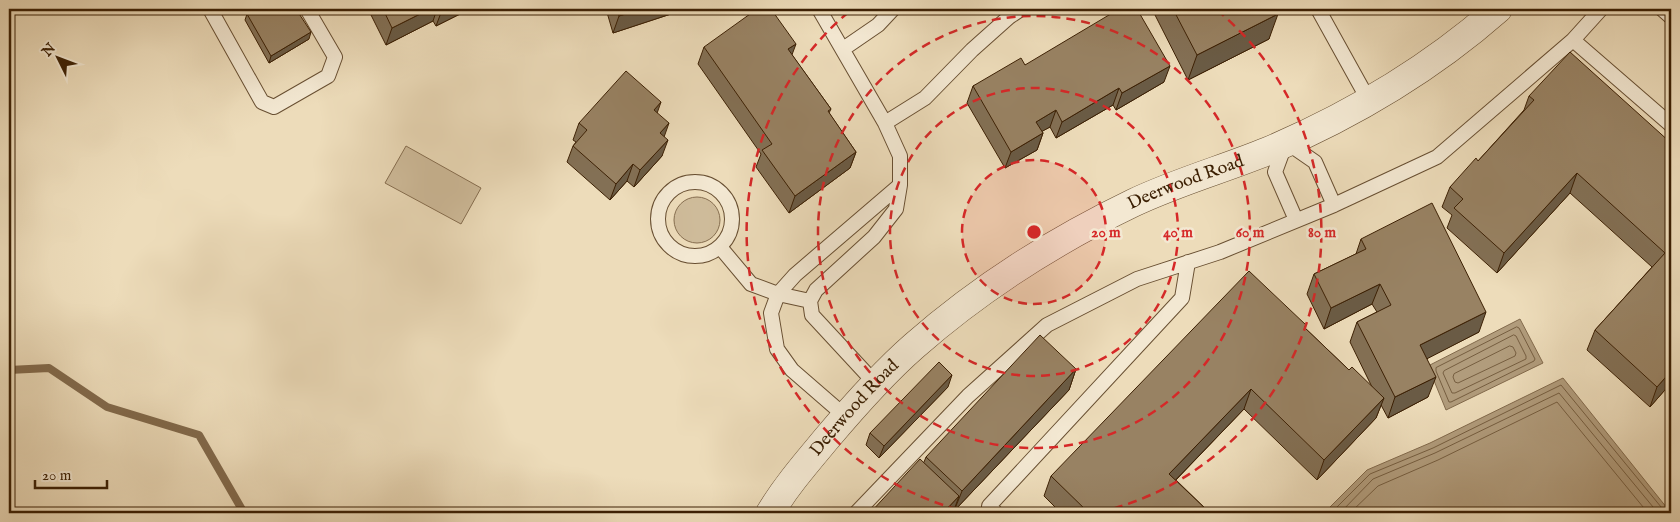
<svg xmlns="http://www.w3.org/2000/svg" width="1680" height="522" viewBox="0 0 1680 522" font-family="'IM FELL English',serif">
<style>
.green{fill:#cfbc9b;stroke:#866e50}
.water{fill:#b19c7c;stroke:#826a4c}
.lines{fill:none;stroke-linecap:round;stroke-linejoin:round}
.shore{stroke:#765e40;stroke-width:1}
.stream{stroke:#826a4c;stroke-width:8}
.service-casing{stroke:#684f32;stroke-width:16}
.minor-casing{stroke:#684f32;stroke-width:29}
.service{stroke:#f3e8d2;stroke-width:14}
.minor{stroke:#f3e8d2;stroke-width:28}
.wall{fill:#837055;stroke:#3c2004}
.shaded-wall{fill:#6a5b45;stroke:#3c2004}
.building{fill:#988263;stroke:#3c2004}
.ring{fill:none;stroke:#d62828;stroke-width:2.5;stroke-dasharray:9 6}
.labels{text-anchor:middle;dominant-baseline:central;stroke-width:5;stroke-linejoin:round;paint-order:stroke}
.street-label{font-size:18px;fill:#3c2004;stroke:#f3e8d2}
.centre{fill:#d62828;stroke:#f3e8d2;stroke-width:2.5}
.ring-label{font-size:15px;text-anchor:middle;font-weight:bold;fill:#d62828;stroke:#f3e8d2;stroke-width:5;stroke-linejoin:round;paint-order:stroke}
</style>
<rect width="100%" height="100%" fill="#eddcba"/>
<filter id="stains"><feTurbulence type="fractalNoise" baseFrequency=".004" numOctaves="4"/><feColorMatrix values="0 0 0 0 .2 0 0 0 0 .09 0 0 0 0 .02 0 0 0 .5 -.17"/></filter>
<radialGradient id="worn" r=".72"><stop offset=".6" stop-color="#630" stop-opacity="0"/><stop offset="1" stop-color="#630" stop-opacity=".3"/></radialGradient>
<path class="green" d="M406,146L481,188L461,224L385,183Z
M674 220a23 23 0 1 1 46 0a23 23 0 1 1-46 0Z"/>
<path class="water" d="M1520,319L1543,363L1446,410L1428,366Z
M1563,378L1671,513H1324L1367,470L1430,443Z"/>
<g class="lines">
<path class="shore" d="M1517,327L1519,328L1535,359L1534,361L1451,402H1449L1436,371V368Z
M1514,335L1516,336L1526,356V359L1455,393H1452L1443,373L1444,371Z
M1510,346L1513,347L1516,353L1515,356L1458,383L1455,382L1453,377L1454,374Z
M1331,513L1370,474L1433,448L1561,385L1666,513
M1340,513L1373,479L1435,453L1559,393L1658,513
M1350,513L1378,486L1438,460L1557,402L1648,513"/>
<path class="stream" d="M9,370L49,368L107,407L199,435L244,513"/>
<defs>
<path id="service" d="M210,9L262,102L274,107L328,76L335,57L307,9
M819,9L885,123L900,156V185L896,209L874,237L816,290L810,301L812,315L875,383
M1318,9L1369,101
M1662,9L1671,17
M1573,40L1601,9
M843,49L878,25L893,9
M885,123L925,98L972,50L1009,17L1021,9
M658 219a37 37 0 1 1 74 0a37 37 0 1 1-74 0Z
M1296,220L1275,172L1286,142L1315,162L1334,205
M720,247L751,284L778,294L810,301
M845,416L792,370L777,349L771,313L778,294L795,275L900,185
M856,513L968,396L1047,325L1137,279L1220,252L1334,205L1437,157L1573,40L1671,125
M996,513L989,506L1182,298L1188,262"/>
<g id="minor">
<path id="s1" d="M770,513C786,486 807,462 827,438C854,406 882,374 914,346C980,288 1054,241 1133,203C1177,182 1224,169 1268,151C1350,116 1431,68 1498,9"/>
</g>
</defs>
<use href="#service" class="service-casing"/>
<use href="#minor" class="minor-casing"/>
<use href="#service" class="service"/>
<use href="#minor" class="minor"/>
</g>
<path class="wall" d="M368,9H470L436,26L433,21L386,45Z
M606,9H686L613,33Z
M1157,9H1276L1269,39L1188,80L1155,15Z
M1365,9H1375L1370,14Z
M247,14L309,39L269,63L245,20Z
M704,47L792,55L831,109L829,113L856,152L850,168L789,213L756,167L761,154L698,64Z
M1025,65L1164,82L1116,110L1113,105L1056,138L1050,127L1042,131L1043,133L1037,150L1005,168L967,103L973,86Z
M1529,96L1671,143V383L1650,407L1587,350L1595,330L1652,267L1570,193L1497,273L1447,228L1452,215L1442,207L1450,187L1478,161L1524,110Z
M657,113L664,137L662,156L634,187L627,181L610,200L567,162L573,146L576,142L573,140L579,123Z
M1361,239L1479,332L1427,358L1428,397L1388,418L1381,405L1376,418L1317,480L1244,409L1176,480L1210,513H1061L1044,496L1051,476L1305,328L1349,370L1372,387L1350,342L1357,322L1377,312L1372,304L1324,329L1307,294L1314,274L1356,254Z
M1076,369L1069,390L954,511L953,513H870L924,462L926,457Z
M948,387L879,458L866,445L870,433Z"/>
<path class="shaded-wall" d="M430,9H437L433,21L386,45L392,28Z
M444,9H470L436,26L442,10Z
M642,9H686L613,33L619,16Z
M1278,14L1269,39L1188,80L1197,55Z
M311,32L309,39L269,63L271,56Z
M796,44L790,60L788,49Z
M1170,66L1164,82L1116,110L1122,93Z
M1119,88L1113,105L1056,138L1062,122Z
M661,102L655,119L654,110Z
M1056,110L1050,127L1030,138L1036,122Z
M669,123L663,140L660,133Z
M1043,133L1037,150L1005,168L1011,152Z
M668,140L662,156L634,187L640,170Z
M856,152L850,168L789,213L795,196Z
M633,164L627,181L610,200L616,184Z
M1577,173L1570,193L1497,273L1504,253Z
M1380,284L1372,304L1324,329L1331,308Z
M1486,312L1479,332L1413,366L1420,345Z
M1076,369L1069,390L954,511L962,491Z
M1671,371V383L1650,407L1657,387Z
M952,375L948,387L879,458L884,446Z
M1436,377L1428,397L1388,418L1395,397Z
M1251,389L1244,409L1162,494L1169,474Z
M1384,398L1376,418L1317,480L1324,460Z
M959,496L953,513H943Z"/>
<path class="building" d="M257,9H296L311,32L271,56L247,14Z
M383,9H430L392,28Z
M617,9H642L619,16Z
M757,9H771L796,44L788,49L831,109L828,111L856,152L795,196L762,150L772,144L704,47Z
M1119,9H1137L1170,66L1122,93L1119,88L1062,122L1056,110L1036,122L1043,133L1011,152L973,86L1021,58L1025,65Z
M1173,9H1276L1278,14L1197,55Z
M1570,52L1671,143V371L1657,387L1595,330L1665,253L1577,173L1504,253L1454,208L1463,199L1450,187L1476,158L1478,161L1534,100L1529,96Z
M626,71L661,102L654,110L669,123L660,133L668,140L640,170L633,164L616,184L573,146L587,130L579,123Z
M1432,203L1486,312L1420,345L1436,377L1395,397L1357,322L1391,305L1380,284L1331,308L1314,274L1366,249L1361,239Z
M1249,271L1306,325L1304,327L1349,370L1352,367L1384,398L1324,460L1251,389L1169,474L1210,513H1089L1051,476Z
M1040,335L1076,369L962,491L926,457Z
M939,362L952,375L884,446L870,433Z
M920,459L959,496L943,513H870Z"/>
<circle cx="1034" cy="232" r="72" fill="#d62828" fill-opacity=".12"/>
<g class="ring">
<circle cx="1034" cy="232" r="72"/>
<circle cx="1034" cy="232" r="144"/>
<circle cx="1034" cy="232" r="216"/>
<path d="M972 513A288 288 0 0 1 851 10M1217 10A288 288 0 0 1 1096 513"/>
</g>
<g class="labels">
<g class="street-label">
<text stroke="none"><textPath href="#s1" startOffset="540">Deerwood Road</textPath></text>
<text stroke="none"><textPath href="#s1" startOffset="135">Deerwood Road</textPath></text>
</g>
</g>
<circle cx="1034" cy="232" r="8" class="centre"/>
<g class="ring-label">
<text x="1106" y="237">20 m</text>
<text x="1178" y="237">40 m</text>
<text x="1250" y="237">60 m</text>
<text x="1322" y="237">80 m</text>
</g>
<rect width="1680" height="522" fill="none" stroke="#eddcba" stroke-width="30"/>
<rect x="10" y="10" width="1660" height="502" fill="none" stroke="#3c2004" stroke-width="2.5"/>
<rect x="15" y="15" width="1650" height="492" fill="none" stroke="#3c2004"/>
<g transform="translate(58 58) rotate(312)" stroke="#f3e8d2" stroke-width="4" paint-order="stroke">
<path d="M0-4L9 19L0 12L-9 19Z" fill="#3c2004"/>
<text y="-8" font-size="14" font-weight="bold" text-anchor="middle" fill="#3c2004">N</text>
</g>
<path d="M35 480v8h72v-8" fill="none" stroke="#3c2004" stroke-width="2.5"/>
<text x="42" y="480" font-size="15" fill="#3c2004" stroke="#f3e8d2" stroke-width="4" paint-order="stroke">20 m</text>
<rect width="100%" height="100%" filter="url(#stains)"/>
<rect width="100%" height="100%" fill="url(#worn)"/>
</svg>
